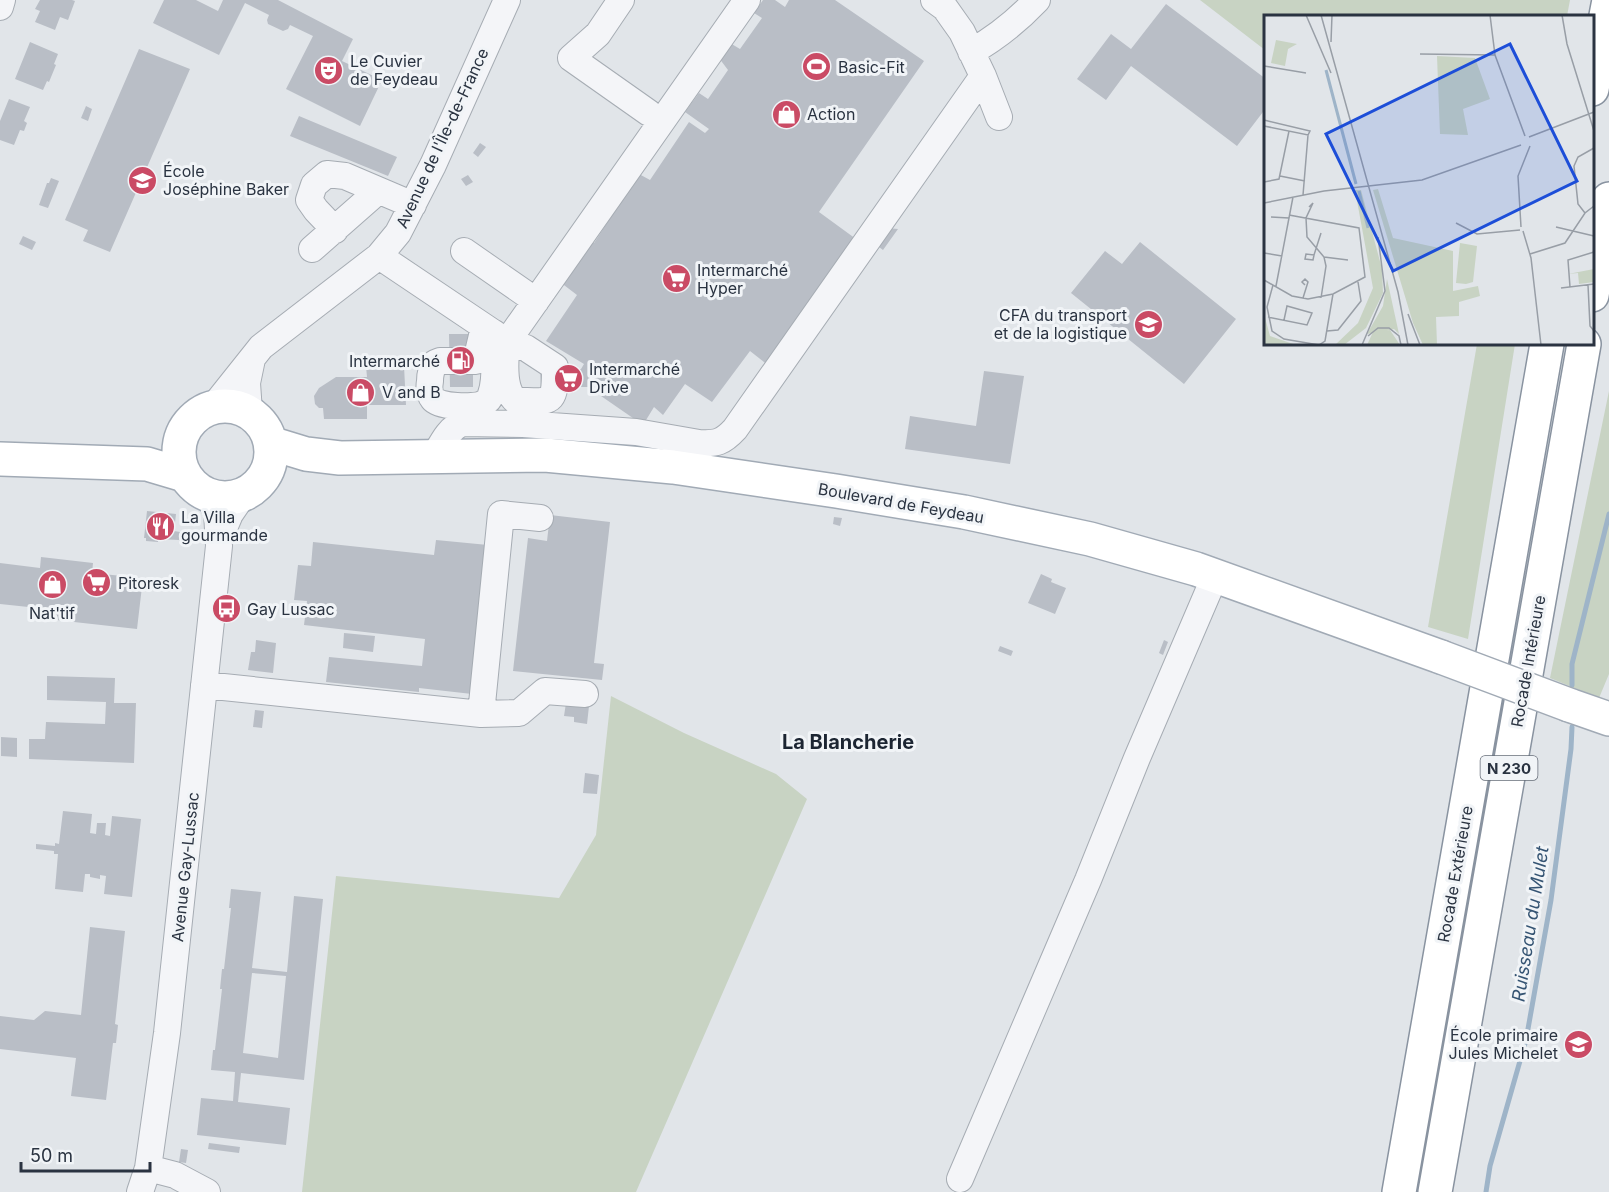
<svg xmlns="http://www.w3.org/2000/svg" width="1609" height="1192" viewBox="0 0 1609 1192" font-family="Inter,sans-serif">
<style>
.green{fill:#c8d3c3}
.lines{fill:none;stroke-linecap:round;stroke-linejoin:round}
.stream{stroke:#9eb4c8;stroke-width:5}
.building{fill:#b9bec6;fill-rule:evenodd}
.minor-casing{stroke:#a6acb3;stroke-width:28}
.major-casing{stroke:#a1aab5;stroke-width:36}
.highway-casing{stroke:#8993a0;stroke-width:36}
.minor{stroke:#f4f5f8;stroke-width:26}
.major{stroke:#fff;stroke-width:33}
.highway{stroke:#fff;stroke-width:33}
.major-bridge-casing{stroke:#a1aab5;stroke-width:36;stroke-linecap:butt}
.major-bridge{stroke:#fff;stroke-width:33}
.labels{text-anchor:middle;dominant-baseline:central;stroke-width:6;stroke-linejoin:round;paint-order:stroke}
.shield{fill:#f1f4f7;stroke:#666d78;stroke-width:1.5}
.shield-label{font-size:15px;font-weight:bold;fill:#2a3341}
.poi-label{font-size:16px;fill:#2a3341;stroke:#f1f4f7;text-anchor:start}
.street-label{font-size:16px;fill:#2a3341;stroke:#f1f4f7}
.water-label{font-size:18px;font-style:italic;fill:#355473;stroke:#f1f4f7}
.quarter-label{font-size:20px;font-weight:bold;fill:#1c2532;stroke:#f1f4f7}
.inset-river{fill:none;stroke:#9eb4c8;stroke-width:3}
.inset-road{fill:none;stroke:#989ea6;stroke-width:1.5}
.view{fill:#1d4ed8;fill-opacity:0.15;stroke:#1d4ed8;stroke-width:3}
.inset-edge{fill:none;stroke:#2a3341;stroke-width:3}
</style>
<rect width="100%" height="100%" fill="#e1e5e9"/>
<path class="green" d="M1200,0H1570L1567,16H1266L1265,50Z
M1477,344H1515L1468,639L1428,627Z
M1609,391V674L1599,698L1550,678Z
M611,696L684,733L776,774L807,799L636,1192H302L336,876L559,898L596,835Z"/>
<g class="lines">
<path class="stream" d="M1572,685V664L1609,514
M1486,1192L1490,1166L1526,1040L1551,900L1571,749L1572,727"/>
</g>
<path class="building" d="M40,0H72L75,1L68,20L60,17L55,30L35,22L40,11L35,9Z
M164,0H196L218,11L223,0H278L353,39L342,61L382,80L360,126L286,89L313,36L290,25L288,29L283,31L268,24L267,20L269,15L245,3L219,55L153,23Z
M763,0H775L785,7L789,0H835L924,61L819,212L856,239L769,366L750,351L712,402L685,384L663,415L654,407L643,425L588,387H541L540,368L581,369L584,364L546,341L577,295L560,282L588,242L594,243L639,174L650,180L689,122L705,133L709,129L685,112L699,93L708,99L728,70L719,58L730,43L740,49L762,18L754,13Z
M1166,4L1266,79V108L1237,146L1131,66L1106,100L1077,79L1111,34L1131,49Z
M30,42L58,54L54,64L56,65L49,82L47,81L43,90L15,79Z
M139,49L190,69L110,252L83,241L88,230L65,220Z
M9,99L30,107L24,121L27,123L24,131L20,130L14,145L0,140V121Z
M86,106L92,109L88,121L81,118Z
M299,116L397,157L388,176L290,136Z
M480,143L486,147L478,157L473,153Z
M468,175L473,182L466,186L461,179Z
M51,178L59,181L48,208L39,205L47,183H49Z
M887,228L898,229L883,250L875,244Z
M23,236L36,242L32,250L19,244Z
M1140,242L1236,319L1184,384L1071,293L1105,251L1122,264Z
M449,334H473V387H450Z
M366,366H404L406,405H367V419H324L323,408H319L315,404L314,396L319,388L336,377H367Z
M984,371L1024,376L1010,464L905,449L910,416L976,426Z
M147,511L176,514L174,531L180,532L179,540L158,539V542L146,541V538H144Z
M550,515L610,522L594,663L604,664L602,680L513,671L528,538L547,541Z
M834,517L842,518L840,526L833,524Z
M436,540L488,545L472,694L419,688V692L326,682L329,657L422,666L425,639L304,625L307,601L294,600L298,565L311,566L313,542L434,555Z
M41,557L93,563L92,573L143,578L137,629L56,620L57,610L0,604V563L40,568Z
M1041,574L1052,579L1051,582L1066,588L1055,614L1028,603Z
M344,633L375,636L373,652L343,648Z
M256,640L276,643L273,673L248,670L251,652H255Z
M1164,640L1168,642L1163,655L1159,653Z
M1000,646L1013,651L1011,656L998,651Z
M47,676L115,678L114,703H136L134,763L29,759V739H45L46,722L105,724L106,702L47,700Z
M566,703L589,706L587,724L574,722V717L564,716Z
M255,710L264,711L262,728L253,727Z
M1,737L17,738V757L1,756Z
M585,773L599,775L597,794L583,793Z
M63,811L92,814L90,833L96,834L97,823H106L105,835L110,836L112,816L141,819L132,897L104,894L106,876L100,875V879L90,877V874H85L83,892L55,889L58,854H54V851L36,849V844L55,846V843L59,844Z
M231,889L261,892L252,968L287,972L294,896L323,899L304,1080L241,1073L238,1102L290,1108L286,1145L197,1135L201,1098L233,1101L235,1072L211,1070L213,1050H215L222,989H220L222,969H224L231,908H229ZM252,973L286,976L278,1058L243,1053Z
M90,927L125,931L115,1024L118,1025L116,1043H113L106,1100L71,1096L76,1058L0,1049V1016L34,1020L45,1011L81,1015Z
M209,1143L240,1147L239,1153L208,1149Z
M181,1149L188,1150L186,1163L179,1162Z"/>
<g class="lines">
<defs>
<path id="minor" d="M621,0L598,34L571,58L649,113
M934,0L945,8L962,32L983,76L999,117
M0,7L2,0
M971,52C996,38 1017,21 1037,0
M335,230L316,210L309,200L314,185L327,174L345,176L413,205
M312,249L378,191
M464,251L536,301
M379,256L507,342L747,0
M484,327L476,361H440L435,363C431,369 430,374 430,381C429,387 429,394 433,399C439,407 474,408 482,404C487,402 490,399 491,394C497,378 494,351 494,333
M507,342L526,348L555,367C555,406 553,401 516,401C502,389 505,359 507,342Z
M214,406L261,347L379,256L398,233L433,165L507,0
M249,412L247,383L252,359
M434,457C441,445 449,427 463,423L523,424L636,432L699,443C717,444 723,442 735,429L983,76
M219,540L230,514L243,495
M204,685L481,714L501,514L540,518
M481,714L519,713L545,691L585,694
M148,1168L175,1175L207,1192
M960,1179L1088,880L1137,758L1215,576
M140,1192L148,1168L167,1033L219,546L217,513L209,496"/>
<path id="major" d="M179 452a46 46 0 1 1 92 0a46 46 0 1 1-92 0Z
M270,443L306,454L340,458L545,455L673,467L836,491L964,512L1090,539L1196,569L1441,657
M0,459L147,464L184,475
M1569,705L1609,719"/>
<path id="highway" d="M1592,89L1609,0
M1592,295L1609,199
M1399,1192L1547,344
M1435,1192L1584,344"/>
</defs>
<use href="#minor" class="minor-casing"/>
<use href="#major" class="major-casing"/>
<use href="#highway" class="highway-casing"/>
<use href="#minor" class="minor"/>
<use href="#major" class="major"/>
<use href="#highway" class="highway"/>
<defs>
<path id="major-bridge" d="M1441,657L1569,705"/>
</defs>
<use href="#major-bridge" class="major-bridge-casing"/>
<use href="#major-bridge" class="major-bridge"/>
</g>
<defs>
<symbol id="stadium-disc" viewBox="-11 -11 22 22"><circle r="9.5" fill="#ca4b65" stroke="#f1f4f7"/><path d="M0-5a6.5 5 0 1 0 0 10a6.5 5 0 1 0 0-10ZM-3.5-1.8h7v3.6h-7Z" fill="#fff"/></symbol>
<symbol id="theatre-disc" viewBox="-11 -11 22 22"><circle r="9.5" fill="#ca4b65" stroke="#f1f4f7"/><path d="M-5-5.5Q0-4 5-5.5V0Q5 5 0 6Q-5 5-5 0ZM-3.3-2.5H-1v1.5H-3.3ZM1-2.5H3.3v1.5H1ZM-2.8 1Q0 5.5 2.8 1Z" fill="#fff"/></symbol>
<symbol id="shop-disc" viewBox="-11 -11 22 22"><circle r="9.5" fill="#ca4b65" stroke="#f1f4f7"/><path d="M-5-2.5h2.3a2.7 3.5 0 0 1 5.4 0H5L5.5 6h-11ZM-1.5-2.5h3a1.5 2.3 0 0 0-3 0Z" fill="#fff"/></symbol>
<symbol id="school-disc" viewBox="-11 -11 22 22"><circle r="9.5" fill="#ca4b65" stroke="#f1f4f7"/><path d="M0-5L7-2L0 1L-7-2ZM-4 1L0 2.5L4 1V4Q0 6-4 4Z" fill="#fff"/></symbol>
<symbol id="supermarket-disc" viewBox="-11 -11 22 22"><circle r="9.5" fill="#ca4b65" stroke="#f1f4f7"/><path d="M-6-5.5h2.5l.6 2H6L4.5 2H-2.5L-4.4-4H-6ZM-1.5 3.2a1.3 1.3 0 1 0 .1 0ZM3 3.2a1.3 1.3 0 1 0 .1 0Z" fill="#fff"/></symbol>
<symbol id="university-disc" viewBox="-11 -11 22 22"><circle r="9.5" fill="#ca4b65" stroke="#f1f4f7"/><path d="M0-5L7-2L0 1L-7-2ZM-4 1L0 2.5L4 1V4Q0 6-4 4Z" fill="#fff"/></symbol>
<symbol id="fuel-disc" viewBox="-11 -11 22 22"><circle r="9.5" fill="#ca4b65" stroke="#f1f4f7"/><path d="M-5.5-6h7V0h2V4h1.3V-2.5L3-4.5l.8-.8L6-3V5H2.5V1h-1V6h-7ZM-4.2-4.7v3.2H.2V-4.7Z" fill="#fff"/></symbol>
<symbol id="restaurant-disc" viewBox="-11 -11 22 22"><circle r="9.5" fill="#ca4b65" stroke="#f1f4f7"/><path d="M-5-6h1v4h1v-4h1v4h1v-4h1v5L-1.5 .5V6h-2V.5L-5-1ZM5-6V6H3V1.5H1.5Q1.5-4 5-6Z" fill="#fff"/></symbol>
<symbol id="bus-disc" viewBox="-11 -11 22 22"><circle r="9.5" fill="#ca4b65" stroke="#f1f4f7"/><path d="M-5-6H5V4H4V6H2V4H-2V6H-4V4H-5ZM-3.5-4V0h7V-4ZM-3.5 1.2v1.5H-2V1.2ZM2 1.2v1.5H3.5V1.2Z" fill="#fff"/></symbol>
</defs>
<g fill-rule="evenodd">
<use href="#stadium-disc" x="800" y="50" width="33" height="33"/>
<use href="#theatre-disc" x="312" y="54" width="33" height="33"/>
<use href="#shop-disc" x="770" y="98" width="33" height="33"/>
<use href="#school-disc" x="126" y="164" width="33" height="33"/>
<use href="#supermarket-disc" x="660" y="262" width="33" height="33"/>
<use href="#university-disc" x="1132" y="308" width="33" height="33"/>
<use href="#fuel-disc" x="444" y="344" width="33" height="33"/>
<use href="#supermarket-disc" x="552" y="362" width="33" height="33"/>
<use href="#shop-disc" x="344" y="376" width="33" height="33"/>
<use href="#restaurant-disc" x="144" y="510" width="33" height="33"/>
<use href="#supermarket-disc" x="80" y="566" width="33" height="33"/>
<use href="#shop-disc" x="36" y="568" width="33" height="33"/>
<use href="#bus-disc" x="210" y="592" width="33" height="33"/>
<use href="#school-disc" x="1562" y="1028" width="33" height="33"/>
</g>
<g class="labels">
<rect class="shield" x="1480.5" y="756" width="57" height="24" rx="4.5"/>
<g class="shield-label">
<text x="1509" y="768">N 230</text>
</g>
<g class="poi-label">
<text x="350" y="61">Le Cuvier<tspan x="350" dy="18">de Feydeau</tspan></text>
<text x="838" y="67">Basic-Fit</text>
<text x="807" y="114">Action</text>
<text x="163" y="171">École<tspan x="163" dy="18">Joséphine Baker</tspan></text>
<text x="697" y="270">Intermarché<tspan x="697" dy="18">Hyper</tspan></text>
<text x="1127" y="315" text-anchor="end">CFA du transport<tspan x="1127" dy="18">et de la logistique</tspan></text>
<text x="440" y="361" text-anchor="end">Intermarché</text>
<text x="589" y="369">Intermarché<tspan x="589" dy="18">Drive</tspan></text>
<text x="382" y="392">V and B</text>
<text x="181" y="517">La Villa<tspan x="181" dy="18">gourmande</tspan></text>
<text x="118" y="583">Pitoresk</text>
<text x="247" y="609">Gay Lussac</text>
<text x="52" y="613" text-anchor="middle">Nat'tif</text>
<text x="1558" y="1035" text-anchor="end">École primaire<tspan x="1558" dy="18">Jules Michelet</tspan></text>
</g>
<g class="street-label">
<text transform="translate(442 138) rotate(-65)">Avenue de l'Île-de-France</text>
<text transform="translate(901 503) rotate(10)">Boulevard de Feydeau</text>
<text transform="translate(1528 661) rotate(-80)">Rocade Intérieure</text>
<text transform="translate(185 867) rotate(-84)">Avenue Gay-Lussac</text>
<text transform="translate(1455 874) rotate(-80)">Rocade Extérieure</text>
</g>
<g class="water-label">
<text transform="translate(1530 924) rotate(-81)">Ruisseau du Mulet</text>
</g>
<g class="quarter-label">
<text x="848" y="742">La Blancherie</text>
</g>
</g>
<g transform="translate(1264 15)">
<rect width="330" height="330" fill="#e1e5e9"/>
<path d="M12,25L33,29L24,34L21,51L7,48ZM173,41L211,43L226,84L199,94L204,120L176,119ZM114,174L129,223L189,236V276L214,271L216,281L195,287V301L172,302L173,330H159L149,308L109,175ZM91,175H97L118,254L119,278L102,313L80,330H71L94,308L109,273ZM196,228L213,231L209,267L202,269L192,268ZM330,254V267L315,269L314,258L304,259ZM123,264L135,319L130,314L103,319L119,291ZM0,299L6,321L32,330H0ZM126,315L136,330H103L109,317Z" fill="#c8d3c3"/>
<path class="inset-river" d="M62,55L92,169M95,176L104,213"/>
<path class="inset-road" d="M42,0L67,58M57,0L134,277L144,330M226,0L231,40L261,121M298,0L303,29L330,116M67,27L68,0M156,39L231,40M0,51L42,58M0,105L46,116L44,120L0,111M265,122L330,97M16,161L41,166M0,167L15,164L25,116M39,180L44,120M0,188L60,176L158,165L257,130M45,192L49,188L42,203L43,222L60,242L62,251L57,283M321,198L314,189L310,151L314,142L330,133M7,202L25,203M192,208L213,219L256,215M257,212L254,161L266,131M292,212L330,221M259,216L267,243L277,330M0,238L18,241M266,239L301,228L321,198L330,191M50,240L49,245L41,244L42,239L50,240L57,218M60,242L84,245M0,265L28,281L44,284L69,279L101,262L95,213L25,200M9,270L3,292L8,316L20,324L55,330L61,326L69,279M324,270L326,311L330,316M12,271L29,182M306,272L304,245L330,237M297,273L330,269M39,283L44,267L41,264L38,267L41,270M144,299L156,330M4,302L43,310L48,298L23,291L20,305M63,316L74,315L97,286L94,267M104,321L114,313H125L135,321L137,330M98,330L121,276L114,222"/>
<path class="view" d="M246,29L313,166L129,256L62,119Z"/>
<rect width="330" height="330" class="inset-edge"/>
</g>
<path d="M21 1162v9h129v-9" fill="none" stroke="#2a3341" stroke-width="3"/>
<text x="30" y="1162" font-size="18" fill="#2a3341" stroke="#f1f4f7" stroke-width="4.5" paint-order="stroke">50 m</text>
</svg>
